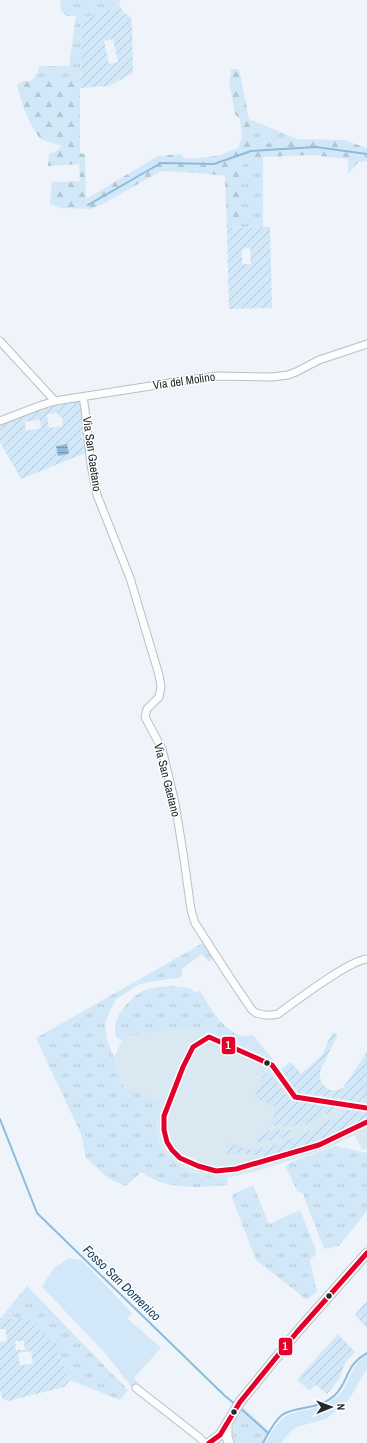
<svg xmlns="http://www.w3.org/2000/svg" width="367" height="1443" viewBox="0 0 367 1443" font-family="'Archivo Narrow',sans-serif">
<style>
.built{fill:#dae8f2}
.grass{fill:url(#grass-tufts)}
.forest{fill:url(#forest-firs)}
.park{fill:#d2e8f8}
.garden{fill:url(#garden-furrows);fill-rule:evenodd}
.water{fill:url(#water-rules)}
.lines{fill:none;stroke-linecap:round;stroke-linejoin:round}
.stream{stroke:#8dbbdb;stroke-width:2}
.minor-casing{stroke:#b9bfc3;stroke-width:9}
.major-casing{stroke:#b9bfc3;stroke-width:11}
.minor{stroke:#fcfdfe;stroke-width:7}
.major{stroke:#fcfdfe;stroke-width:9}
.bus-1-casing{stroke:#fff;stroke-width:8}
.bus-1{stroke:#e4002b;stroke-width:5}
.bus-dot{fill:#24292c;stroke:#fff;stroke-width:1.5}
.labels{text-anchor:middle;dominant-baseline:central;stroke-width:3;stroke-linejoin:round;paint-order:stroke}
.street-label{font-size:12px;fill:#24292c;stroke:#fff}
.water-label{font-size:13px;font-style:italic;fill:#0f415f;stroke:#fff}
.line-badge{stroke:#fff;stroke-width:1.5}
.badge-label{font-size:11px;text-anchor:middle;font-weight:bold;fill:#fff}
</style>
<defs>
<pattern id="grass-tufts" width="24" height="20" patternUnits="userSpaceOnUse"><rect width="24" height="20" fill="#d2e8f8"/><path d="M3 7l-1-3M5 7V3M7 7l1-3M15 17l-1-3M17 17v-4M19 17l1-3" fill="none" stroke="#b4c7d5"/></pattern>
<pattern id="forest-firs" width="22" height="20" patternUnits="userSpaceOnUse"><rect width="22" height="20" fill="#d2e8f8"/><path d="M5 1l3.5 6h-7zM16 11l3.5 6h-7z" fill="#b4c7d5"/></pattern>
<pattern id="garden-furrows" width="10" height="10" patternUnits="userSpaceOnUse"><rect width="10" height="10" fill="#d2e8f8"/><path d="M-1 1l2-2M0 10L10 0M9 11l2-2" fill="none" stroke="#b4c7d5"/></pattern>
<pattern id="water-rules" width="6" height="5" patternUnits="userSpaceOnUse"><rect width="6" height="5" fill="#8dbbdb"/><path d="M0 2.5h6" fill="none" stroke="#7398b2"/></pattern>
</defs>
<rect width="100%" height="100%" fill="#eef4fa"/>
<path class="built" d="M193,1030L211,1033L272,1058L297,1092L367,1103V1149L362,1150L355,1135L323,1150L253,1172L227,1178L211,1177L186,1169L175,1163L167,1155L161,1145L158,1131V1116L162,1102L124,1089L116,1067L114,1057L122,1041L137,1034Z"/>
<path class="grass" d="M60,0H121L119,5L104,13L82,18L80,81H31L38,73L39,66H69L76,16H67L61,11Z
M249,119L297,139L264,144L255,143Z
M263,157V227H239V168L247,160Z
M203,943L213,959L209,962L202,954L182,969V975L179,978L161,980L140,984L116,999L105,1022L107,1040L114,1057L116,1067L124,1088L162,1102C144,1153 180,1176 227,1178L228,1185C200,1188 165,1190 141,1172L126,1186L108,1178L86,1158L81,1134L36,1038Z
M171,986L189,988L195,992L200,991C209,1005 218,1024 234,1032L235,1043L211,1033L193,1030L137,1034L122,1041L117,1038C116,1036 115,1032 115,1029C115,1015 129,999 141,992C149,987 161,987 171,986Z
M335,1146L367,1153V1211L339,1246L324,1249L303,1194L297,1191L286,1167L288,1164L291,1162Z
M253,1185L269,1224L300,1210L316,1250V1254L310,1260L317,1292L307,1300L256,1260L232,1198L233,1194Z
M27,1286L128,1390L120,1400L70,1380L54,1345L20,1318L0,1319Z
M302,1374L315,1385L310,1391L297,1380Z
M241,1407L244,1408L269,1431L262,1443H235C230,1430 234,1418 241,1407Z"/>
<path class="forest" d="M230,69H239L249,119L255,143L264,144L297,139L344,140L367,148V161L358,162L348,174V159L312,155L263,157L247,160L239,168V227L227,228L225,176L198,173L161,171L103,204L90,209L60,208L50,204L52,182L80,181L79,164L48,166L49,154L58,150L62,146L40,139C28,121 22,106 17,85L23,81H80V153L85,154L86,199L158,156L181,154L186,159L217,156L238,148L242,138L240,119L235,114L229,81L231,73Z"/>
<path class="park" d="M234,1032L241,1036L253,1035L272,1058L235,1043Z
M69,1258L82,1260L132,1313L127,1318L161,1348L134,1378L139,1384L134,1390L104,1352L42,1287L53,1269Z
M367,1355V1368L350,1398L340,1408L326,1419L297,1427L290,1432L281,1443H266C270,1434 277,1422 286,1416C298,1409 315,1411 329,1402C334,1399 340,1394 343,1390C351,1377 352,1363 367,1355Z"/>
<path class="garden" d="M119,5L124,13L129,15L132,21L133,73L109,86L80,88L82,18L104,13ZM113,39L118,62L109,64L104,41Z
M270,227L272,308L229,309L227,228ZM250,248L251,264H242V249Z
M75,402L81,403L85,434L81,436L82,439L87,438L88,452L21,479L0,442V425C23,414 48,406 75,402ZM57,413L58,417L62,416L63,426L49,428L47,414ZM40,420L41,428L26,431L25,422Z
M332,1033L338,1034L320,1071C318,1086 330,1095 343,1088L367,1052V1103L297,1092L281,1069L291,1062L301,1074L322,1055Z
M269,1072L290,1100L333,1107V1110L307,1124L286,1126L270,1125L277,1107L254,1098L263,1076Z
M348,1110L367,1113V1118L319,1140L275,1155L262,1156L241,1153L230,1154L224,1152L228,1142C235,1145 243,1149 251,1149C279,1150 324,1123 348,1110Z
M271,1130H294L295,1132L288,1136L259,1143L256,1137Z
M367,1301V1328L355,1315Z
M20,1318L32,1321L54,1345L70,1380L64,1387L8,1401L3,1399L0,1391V1342L7,1341L5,1329H0V1319ZM15,1341H24L25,1350H16ZM31,1351L33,1364L20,1365L18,1353Z
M338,1334L355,1352L344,1364L340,1378L327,1394L302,1374Z"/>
<path class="water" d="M67,444L69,454L58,456L56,446Z"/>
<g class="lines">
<path class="stream" d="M88,205L161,163L214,164L251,151L316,147L367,154
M0,1119L37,1213L224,1395L236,1405
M239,1407L268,1433
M263,1443C268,1434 274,1421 282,1415C296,1405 317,1411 334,1396C350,1381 344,1366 367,1353"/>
<defs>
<path id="minor" d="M0,341L55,401
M83,397L85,409L91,465L97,495L130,578L159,675L161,687L159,697L147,709L145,717L162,749L175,803L184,859L191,910L195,923L229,976L252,1010L256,1013L264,1015H272L278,1014C296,1001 348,961 367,959
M0,421L39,406L55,401L195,379L218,376L272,377L288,375L296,372L319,360L367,344
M136,1388L200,1438L204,1443"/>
<path id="major" d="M227,1425V1437L229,1443
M209,1443L220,1435L240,1402L297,1332L367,1253"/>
</defs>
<use href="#minor" class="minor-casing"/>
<use href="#major" class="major-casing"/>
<use href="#minor" class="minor"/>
<use href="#major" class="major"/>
<defs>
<path id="bus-1" d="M367,1108L295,1097L272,1065L209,1037L193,1047L183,1067L164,1116V1130L167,1142L172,1150L180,1158L198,1166L216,1171L236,1169L319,1145L367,1122
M209,1443L220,1435L240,1402L297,1332L367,1253"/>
</defs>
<use href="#bus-1" class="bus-1-casing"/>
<use href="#bus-1" class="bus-1"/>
</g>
<g class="bus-dot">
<circle cx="267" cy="1063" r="3.5"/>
<circle cx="329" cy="1296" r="3.5"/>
<circle cx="234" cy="1412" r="3.5"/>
</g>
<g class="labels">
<g class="street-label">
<text transform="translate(184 381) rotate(-8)">Via del Molino</text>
<text transform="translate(92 454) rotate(82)">Via San Gaetano</text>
<text transform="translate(167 780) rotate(76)">Via San Gaetano</text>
</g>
<g class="water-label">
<text transform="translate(122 1283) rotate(44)">Fosso San Domenico</text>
</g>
</g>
<g class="line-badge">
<rect x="221" y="1036" width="15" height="19" rx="4" fill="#e4002b"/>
<rect x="278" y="1337" width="15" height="19" rx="4" fill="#e4002b"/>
</g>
<g class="badge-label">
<text x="228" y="1049">1</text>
<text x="285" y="1350">1</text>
</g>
<g transform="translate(331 1407) rotate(89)" stroke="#ffffff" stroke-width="3" paint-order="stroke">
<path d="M0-3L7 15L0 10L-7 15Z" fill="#24292c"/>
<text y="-6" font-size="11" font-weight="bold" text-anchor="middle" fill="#24292c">N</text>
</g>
</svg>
